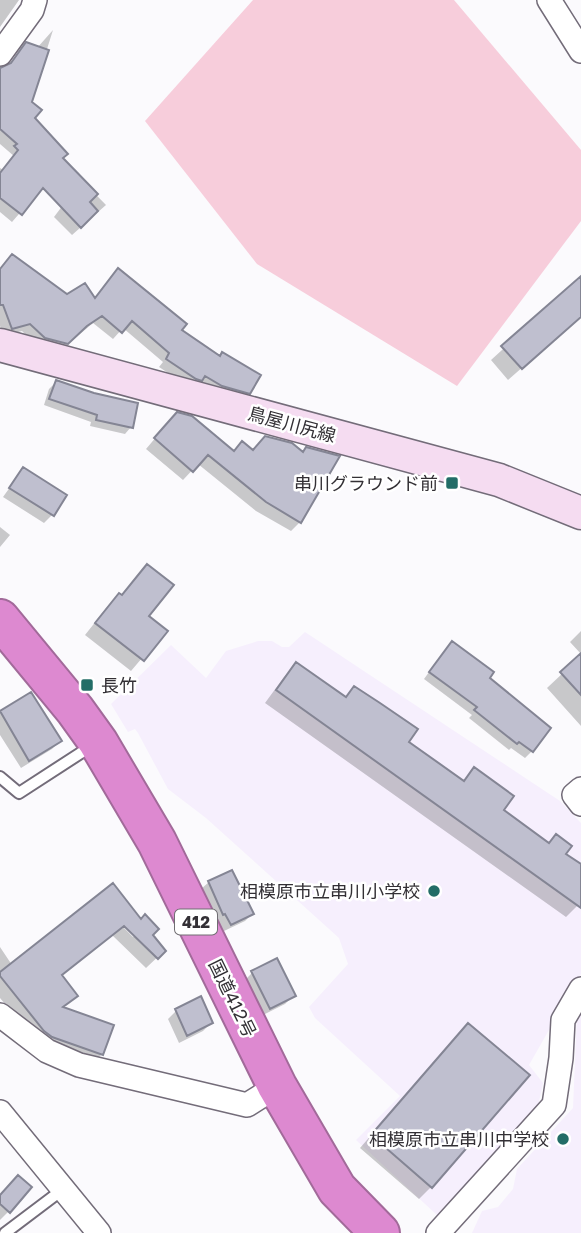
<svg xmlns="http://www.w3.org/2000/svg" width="581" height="1233" viewBox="0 0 581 1233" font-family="'Golos Text','Noto Sans JP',sans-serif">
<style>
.built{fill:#f6effd}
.green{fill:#f7cddb}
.shadow{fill:#0003;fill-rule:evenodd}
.building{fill:#bfbfcf;stroke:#848594;stroke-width:2}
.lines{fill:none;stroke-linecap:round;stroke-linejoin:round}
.lane-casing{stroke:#736c79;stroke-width:14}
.street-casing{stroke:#736c79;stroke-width:26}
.secondary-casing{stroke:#736c79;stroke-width:35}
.highway-casing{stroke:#a26a9a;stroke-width:42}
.lane{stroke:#fff;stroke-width:10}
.street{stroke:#fff;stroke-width:23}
.secondary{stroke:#f5dcf1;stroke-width:32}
.highway{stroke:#dd89d0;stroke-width:38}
.poi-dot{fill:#236d67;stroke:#fff;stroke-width:2.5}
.labels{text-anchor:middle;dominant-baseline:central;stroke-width:5;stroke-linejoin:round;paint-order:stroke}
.shield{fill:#fff;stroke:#706e72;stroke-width:2}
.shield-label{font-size:16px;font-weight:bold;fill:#333035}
.street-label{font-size:18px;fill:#333035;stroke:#fff}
.poi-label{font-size:18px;fill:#333035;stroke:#fff;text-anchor:end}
</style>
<rect width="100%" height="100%" fill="#fbfafd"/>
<path class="built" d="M305,632L560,801L581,823V974L529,1065L543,1083L537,1111L438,1216L356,1140L400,1096L315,1018L309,1007L348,964L339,938L206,818L168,789L138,733L135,729L128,732L111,704L171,645L206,678L226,651L258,641H272L282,647H289Z
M581,1008V1233H472L482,1211L498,1207L513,1189L517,1169L573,1108L577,1015Z"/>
<path class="green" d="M253,0H454L581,150V221L457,386L257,264L145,121Z"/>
<path class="shadow" d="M0,0H19L0,27Z
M53,30L30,103L32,118L61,159L106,205L72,235L54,217L66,201L0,144V92L10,64L26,44L37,48Z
M0,168L38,192L12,222L0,212Z
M0,269L67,296L94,300L179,331L249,393L241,401L188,386L159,367L163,362L123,328L113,339L93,323L59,352L37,346L22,331L4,336L0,326Z
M581,278V316L508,380L491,360Z
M56,382L93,395L131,427L125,434L90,426L91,422L44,405L49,389Z
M168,423L233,453H302L306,449L300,522L291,531L256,511L198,464L183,480L146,449Z
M23,469L52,515L44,523L3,497Z
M0,527L10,535L0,547Z
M147,566V616L165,631L131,671L85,635L108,606L119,595L121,596Z
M581,631V654L570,642Z
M445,650L487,678L532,751L525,758L511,748L509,750L469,718L472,715L424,679Z
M581,656V726L547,688Z
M296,665L344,698L354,688L406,742L462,782L474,770L501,811L548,844L556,836L564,854L581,866V901L578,905L566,917L265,703L284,677Z
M31,694L60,741L52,749L21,768L0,735V713Z
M209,882L252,914L245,921L224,931L218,920L215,921L201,889Z
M112,886L164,951L146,968L112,935L60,976L75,995L62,1009L102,1054L91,1065L41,1047L0,998V947L12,965ZM117,921L130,929L134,937H133Z
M252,973L294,995L285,1004L261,1016L244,981Z
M176,1011L211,1023L203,1031L179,1043L168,1019Z
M456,1037L431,1187L419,1199L360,1148Z
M30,1187L8,1212L0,1220V1197Z"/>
<path class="building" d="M26,42L49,50L32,102L42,110L35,118L68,154L63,158L98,194L90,202L98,211L81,228L43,188L22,215L0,198V173L18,150L14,146L17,144L0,129V68L11,63Z
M12,254L67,294L85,283L95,298L118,268L187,324L182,330L220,356L222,352L261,375L250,394L222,386L205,376L202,381L196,379L166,359L169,353L132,321L122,333L102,316L87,326L68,344L45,338L30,324L12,329L3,305H0V269Z
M581,276V317L522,369L501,346Z
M56,380L94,393L138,403L133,428L96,420L97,415L49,399Z
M177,412L192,416L234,451L242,441L253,450L265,436L292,443L303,452L306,447L340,456L301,523L266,502L208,455L193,472L154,438Z
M23,467L67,495L54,516L9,488Z
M147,564L174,585L149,616L168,631L144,661L95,623L119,593L122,595Z
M452,641L494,672L490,678L551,728L533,752L519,742L517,744L474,710L477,707L429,672Z
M581,653V695L560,672Z
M296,662L346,697L354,686L380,703L418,729L409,742L464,781L474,767L514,796L504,810L549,843L556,834L572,846L566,854L581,864V908L276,690Z
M31,692L62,741L29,761L0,711Z
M232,870L254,914L231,925L225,914L223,915L208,881Z
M113,883L141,919L145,914L159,929L153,935L166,951L158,959L124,926L62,975L78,996L63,1007L114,1025L103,1055L52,1037L44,1031L0,976V972Z
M277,958L296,996L270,1009L251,971Z
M201,996L213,1023L187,1036L175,1009Z
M468,1023L530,1075L432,1188L371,1135Z
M18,1175L32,1187L10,1213L0,1204V1195Z"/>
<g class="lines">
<defs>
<path id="lane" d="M0,777L19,793L93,745
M5,1233L62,1190"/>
<path id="street" d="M549,0L581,51
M0,54L32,10L35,0
M581,789L574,795L581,804
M0,1015L47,1051L79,1065L247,1105L277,1086
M0,1112L99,1233
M438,1233L554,1105L561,1058L563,1020L581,989"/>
<path id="secondary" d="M0,345L499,480L581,513"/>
<path id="highway" d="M0,619L75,710L98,742L157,842L277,1086L337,1189L380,1233"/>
</defs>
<use href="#lane" class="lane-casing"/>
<use href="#street" class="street-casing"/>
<use href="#secondary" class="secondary-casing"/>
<use href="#highway" class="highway-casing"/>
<use href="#lane" class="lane"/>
<use href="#street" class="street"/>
<use href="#secondary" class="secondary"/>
<use href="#highway" class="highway"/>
</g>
<g class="poi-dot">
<rect x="445" y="476" width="14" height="14" rx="3.5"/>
<rect x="80" y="678" width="14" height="14" rx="3.5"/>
<circle cx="434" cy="891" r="7"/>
<circle cx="563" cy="1139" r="7"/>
</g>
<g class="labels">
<rect class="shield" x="175" y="909.5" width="42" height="25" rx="5"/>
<g class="shield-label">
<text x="196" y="922">412</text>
</g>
<g class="street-label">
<text transform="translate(292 424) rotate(15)">鳥屋川尻線</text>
<text transform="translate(233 998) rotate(64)">国道412号</text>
</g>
<g class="poi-label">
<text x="438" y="483">串川グラウンド前</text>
<text x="101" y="685" text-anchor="start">長竹</text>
<text x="420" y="891">相模原市立串川小学校</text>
<text x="549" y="1139">相模原市立串川中学校</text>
</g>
</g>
</svg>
